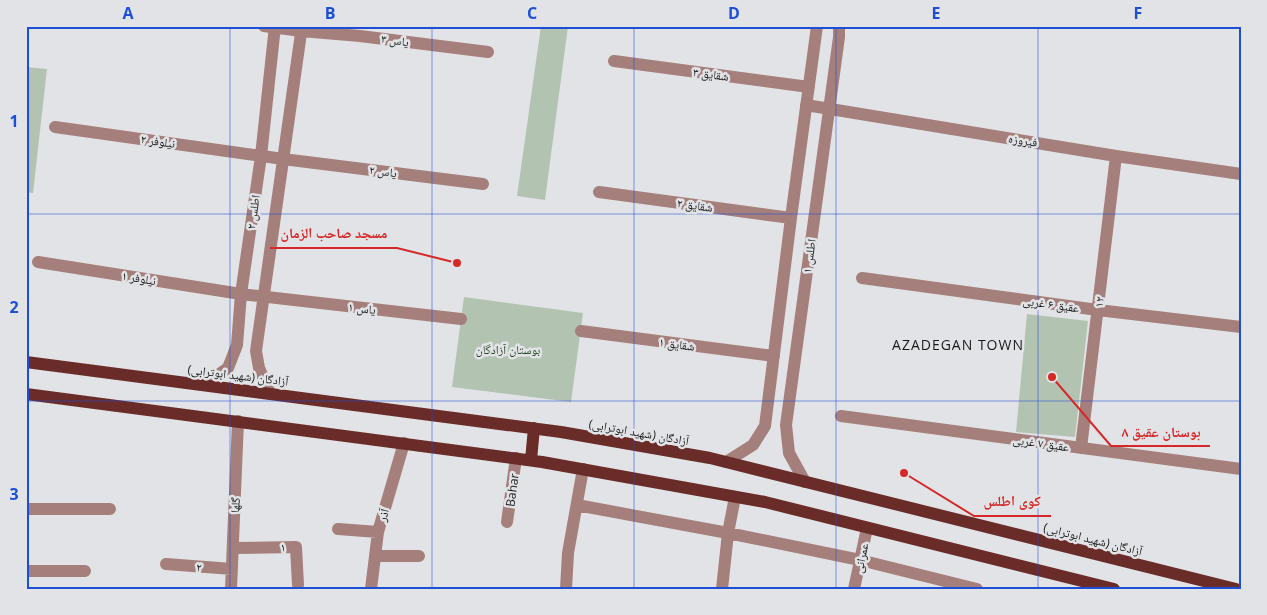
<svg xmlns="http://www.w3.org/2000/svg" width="1267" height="615" viewBox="0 0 1267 615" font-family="'Open Sans','Noto Naskh Arabic',sans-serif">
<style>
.green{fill:#b3c3b2}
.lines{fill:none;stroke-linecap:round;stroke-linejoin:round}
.minor{stroke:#a57f7b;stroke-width:12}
.major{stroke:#6a2c28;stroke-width:12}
.grid{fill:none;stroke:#1d4ed8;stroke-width:1;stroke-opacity:0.55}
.labels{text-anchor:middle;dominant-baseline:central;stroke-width:5;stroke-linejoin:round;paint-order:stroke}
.street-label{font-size:12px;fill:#19191a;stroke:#e2e3e6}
.park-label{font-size:12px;fill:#20441e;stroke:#e2e3e6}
.neighbourhood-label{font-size:14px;letter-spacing:1px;fill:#19191a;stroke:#e2e3e6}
.leader{fill:none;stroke:#d62828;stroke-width:2}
.callout-dot{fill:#d62828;stroke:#e2e3e6;stroke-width:2}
.callout-label{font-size:14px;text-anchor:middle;font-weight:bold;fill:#d62828;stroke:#e2e3e6;stroke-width:5;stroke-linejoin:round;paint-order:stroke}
.neatline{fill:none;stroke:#1d4ed8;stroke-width:2}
.grid-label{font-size:16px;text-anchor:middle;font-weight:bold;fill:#1d4ed8}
</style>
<rect width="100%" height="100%" fill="#e2e3e6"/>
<path class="green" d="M541,26H568L545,200L517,196Z
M26,67L47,69L33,193L26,192Z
M464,297L583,313L571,402L452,387Z
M1027,314L1088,321L1075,437L1016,432Z"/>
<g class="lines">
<path class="minor" d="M264,26L301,31L360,36L488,52
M614,61L809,87
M806,105L1116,156L1241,174
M55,127L283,159L483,184
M599,192L791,218
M38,262L241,294L461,319
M862,278L1098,310L1241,327
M581,331L774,356
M204,385L228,368L237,345L241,294L261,156L275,26
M270,393L259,368L256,351L302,26
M841,416L1241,469
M1081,448L1116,156
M726,462L753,445L765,426L791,218L817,26
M805,482L789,453L786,425L839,37V26
M577,505L728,533L860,560L977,589
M26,509H110
M507,522L516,458
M338,529L378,532
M233,548L296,547L298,585
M375,556H419
M166,564L232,569
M26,571H85
M231,589L238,421
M371,589L378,532L404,443
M566,589L568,553L583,469
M722,589L728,533L735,497
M854,589L867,528"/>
<path class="major" d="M26,362L561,432L710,458L1236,589
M26,394L542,462L765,502L1114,589
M531,460L534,428"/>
</g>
<path class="grid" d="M230,26V589M432,26V589M634,26V589M836,26V589M1038,26V589M26,214H1241M26,401H1241"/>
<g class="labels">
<g class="street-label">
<text transform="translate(395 40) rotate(7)">یاس ۳</text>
<text transform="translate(711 74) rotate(8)">شقایق ۳</text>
<text transform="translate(1023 140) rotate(9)">فیروزه</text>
<text transform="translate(158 141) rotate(8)">نیلوفر ۲</text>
<text transform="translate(383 171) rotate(7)">یاس ۲</text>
<text transform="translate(695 205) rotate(8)">شقایق ۲</text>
<text transform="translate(253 212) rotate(-82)">اطلس ۲</text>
<text transform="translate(809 256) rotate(-82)">اطلس ۱</text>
<text transform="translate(139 278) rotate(9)">نیلوفر ۱</text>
<text transform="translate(1099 302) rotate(-83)">۱۲</text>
<text transform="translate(1051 304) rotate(8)">عقیق ۶ غربی</text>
<text transform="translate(362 308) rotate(6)">یاس ۱</text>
<text transform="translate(677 344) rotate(8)">شقایق ۱</text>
<text transform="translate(238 375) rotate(7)">آزادگان (شهید ابوترابی)</text>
<text transform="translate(639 432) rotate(10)">آزادگان (شهید ابوترابی)</text>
<text transform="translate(1041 443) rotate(8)">عقیق ۷ غربی</text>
<text transform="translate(512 490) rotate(-82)">Bahar</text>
<text transform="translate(235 505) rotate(-87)">گلها</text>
<text transform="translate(383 515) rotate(-74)">آذر</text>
<text transform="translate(1093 539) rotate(14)">آزادگان (شهید ابوترابی)</text>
<text transform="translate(283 547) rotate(-1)">۱</text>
<text transform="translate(861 558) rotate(-78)">عمرانی</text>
<text transform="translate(199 567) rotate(4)">۲</text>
</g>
<g class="park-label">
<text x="508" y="349">بوستان آزادگان</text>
</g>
<g class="neighbourhood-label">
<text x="958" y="344">AZADEGAN TOWN</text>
</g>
</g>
<path class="leader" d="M457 263L397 248H270M1052 377L1111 446H1210M904 473L974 516H1051"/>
<g class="callout-dot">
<circle cx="457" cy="263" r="5"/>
<circle cx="1052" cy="377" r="5"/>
<circle cx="904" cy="473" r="5"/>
</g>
<g class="callout-label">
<text x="334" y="238">مسجد صاحب الزمان</text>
<text x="1161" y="437">بوستان عقیق ۸</text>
<text x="1012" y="506">کوی اطلس</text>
</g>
<rect width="1267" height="615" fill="none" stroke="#e2e3e6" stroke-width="55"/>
<rect x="28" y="28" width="1212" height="560" class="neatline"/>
<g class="grid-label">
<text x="128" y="19">A</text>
<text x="330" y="19">B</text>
<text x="532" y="19">C</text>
<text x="734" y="19">D</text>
<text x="936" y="19">E</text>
<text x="1138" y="19">F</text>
<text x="14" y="127">1</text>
<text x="14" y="313">2</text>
<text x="14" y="500">3</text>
</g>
</svg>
